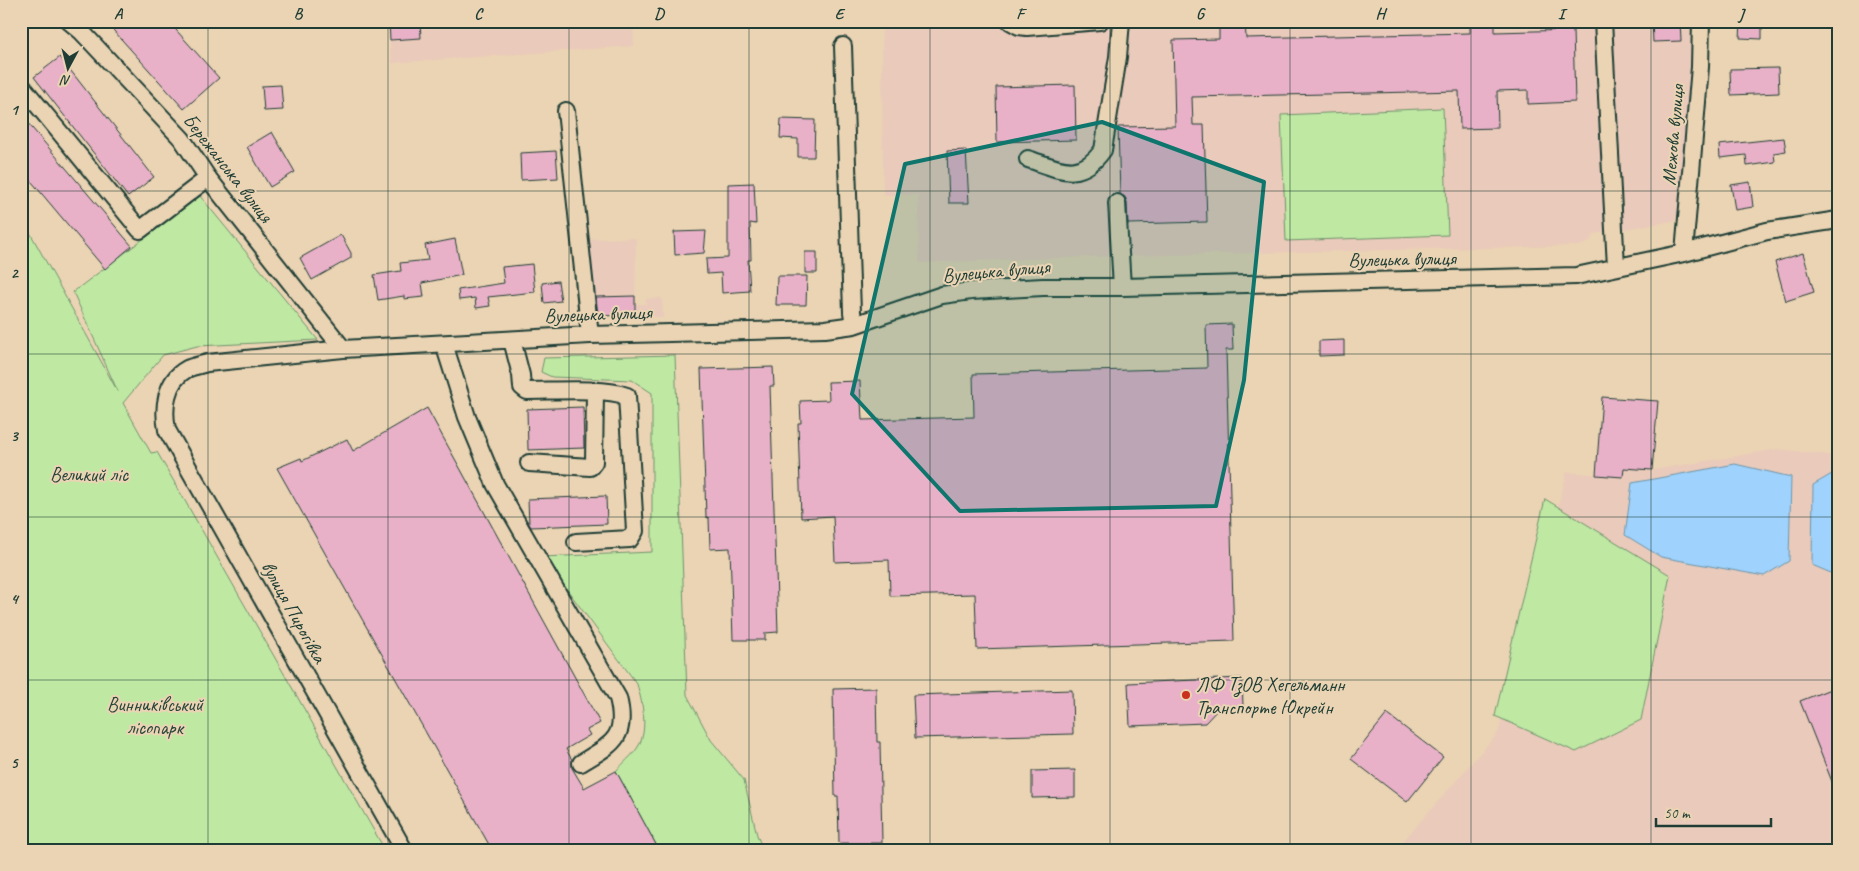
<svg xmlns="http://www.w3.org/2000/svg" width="1859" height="871" viewBox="0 0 1859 871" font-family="Caveat,sans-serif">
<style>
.built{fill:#eacaba}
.green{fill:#bfe8a3;stroke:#6f926c}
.water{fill:#9fd2fc;stroke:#6c96ac}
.building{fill:#e8b1c7;stroke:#1f3d34}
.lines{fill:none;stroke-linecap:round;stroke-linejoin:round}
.minor-casing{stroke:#1f3d34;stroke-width:20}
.minor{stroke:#ebd4b4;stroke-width:16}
.marked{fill:#0f766e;fill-opacity:0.2;stroke:#0f766e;stroke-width:4;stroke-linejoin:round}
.grid{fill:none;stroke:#1f3d34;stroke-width:1;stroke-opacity:0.55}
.poi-dot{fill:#c8321e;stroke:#ebd4b4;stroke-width:2}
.labels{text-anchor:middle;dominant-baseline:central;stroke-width:4;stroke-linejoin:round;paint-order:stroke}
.street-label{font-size:20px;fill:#1f3d34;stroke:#ebd4b4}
.park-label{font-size:20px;fill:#27463a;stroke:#ebd4b4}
.poi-label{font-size:20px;fill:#1f3d34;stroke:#ebd4b4;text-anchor:start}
.neatline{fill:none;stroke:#1f3d34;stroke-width:2}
.grid-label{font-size:16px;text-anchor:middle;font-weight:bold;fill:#1f3d34}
</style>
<rect width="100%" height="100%" fill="#ebd4b4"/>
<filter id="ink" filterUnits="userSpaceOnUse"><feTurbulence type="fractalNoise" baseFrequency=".02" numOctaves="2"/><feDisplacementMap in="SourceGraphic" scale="10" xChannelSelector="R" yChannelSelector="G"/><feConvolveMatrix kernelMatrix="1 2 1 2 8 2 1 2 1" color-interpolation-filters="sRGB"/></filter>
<g filter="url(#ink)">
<path class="built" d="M388,21H633L634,46L392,63Z
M882,21H1693L1692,91L1679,220L1594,234L1588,243L1578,246L1120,256L919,263L918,195H883Z
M636,238L635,304H646V299L662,298L663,318L646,315L595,316V297L588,239Z
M1778,449L1838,456V850H1400L1398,847L1498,733L1567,472L1623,477L1624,468L1652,470Z"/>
<path class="green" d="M1443,108L1448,235L1286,241L1281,115Z
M200,196L318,340L197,346L163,355L123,403L151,453L157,452L385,850H21V223L28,229L118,392L73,292Z
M675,355L687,695L711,740L744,780L757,835L763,850H659L616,771C623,763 633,755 638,747C649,729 642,702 637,684L543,557L652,552V393L632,380L552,377L541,372L544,358Z
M1545,499L1670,575L1641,720L1576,752L1495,716Z"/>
<path class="water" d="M1735,464L1791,477L1789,561L1764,576L1661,557L1625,535L1632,483Z
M1837,471H1838V576L1812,565L1813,485Z"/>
<path class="building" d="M105,21H168L219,78L184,109Z
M389,21H420L421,38L390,40Z
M1219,21H1245L1246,38L1470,33V21H1495V32L1573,30L1575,102L1528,104V90L1497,91L1498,128L1460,129L1459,91L1192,97L1193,125H1204L1207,222L1128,224L1127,202L1125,197L1120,194L1118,127L1175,126L1173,40L1219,39Z
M1652,21H1680L1681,41L1653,42Z
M1741,21H1762V39L1740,38Z
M60,57L154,177L128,197L34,77Z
M1778,68L1779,93L1731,95L1730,69Z
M281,85L283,110L264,111L262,86Z
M1075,85L1076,140L997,142L996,87Z
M21,115L132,246L105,269L21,169Z
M781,119L815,120L814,157H798V139L780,138Z
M272,132L295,172L270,187L247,147Z
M1784,138L1786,151L1774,153L1775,162L1747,166L1746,155L1720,158L1719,145Z
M966,150L969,203H949L947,151Z
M556,151L558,178L521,180L520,153Z
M1750,182L1753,207L1735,210L1731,185Z
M754,183L756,224L750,223L751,260H748L750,291L722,293L721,273L707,274L706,259L728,258V184Z
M706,231L704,253L675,255L674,232Z
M341,235L351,253V258L312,280L300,258Z
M455,239L462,275L422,283L424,297L404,299V296L378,300L374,275L401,271L400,263L428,260L425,245Z
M805,252H817V273H805Z
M1803,253L1814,292L1786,301L1775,262Z
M532,264L535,292L488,297L490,306L476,308L475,298L459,300L458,290L504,283L502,267Z
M777,276H807L806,305H776Z
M558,281L561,301L544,303L542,283Z
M635,296V315L598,316L596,297Z
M1232,324L1233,350H1226L1234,641L977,649L975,594L890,596L889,560L835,562L833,516L801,518L798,423H801L800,401L829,400L828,382L860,381L862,420L974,417L973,374L1207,368L1206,325Z
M1344,340V355L1319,356V341Z
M773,367L774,386H770L778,632L765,633V640H733L730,548L710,549L709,518L706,517L701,369Z
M1602,397L1658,401L1652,470L1624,468L1623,477L1596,475Z
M583,407L584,448L528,450L527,409Z
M427,408L600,723L587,730L590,735L566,749L572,760V768L584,788L616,771L659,850H492L277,468L301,458L302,461L347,439L353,451Z
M606,496L607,524L531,527L529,524L528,499Z
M1242,678L1243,706L1220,707L1205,723L1130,726L1128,683Z
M1838,686V794H1837L1800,701Z
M876,688L877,742H880L882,843H839L838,796H835L833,689Z
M1072,690L1073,734L915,738L913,695Z
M1387,714L1443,757L1407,802L1351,759Z
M1075,770V797L1032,798V771Z"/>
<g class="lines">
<defs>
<path id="minor" d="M69,21L81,31L182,139L208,178L343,349
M1010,21L1019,26L1027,27L1100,21
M1603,21L1616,267
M843,46L852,312L854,325
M21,85L140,230L208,178
M566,111L590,335
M1028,159C1061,170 1080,182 1103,150L1118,57L1121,21
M1117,203L1122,287
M1684,253L1700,67L1701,21
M512,340L521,375L522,387L527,391C554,391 604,387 627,396L635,531L630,539L576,542
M444,344L467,417L495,484L618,698C628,738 612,744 581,763
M529,463L590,467L594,462L595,392
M404,850L167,430C163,409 165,381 187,369C193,366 201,365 207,363L343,349L590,335L825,329L854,325L942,295L971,291L1043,287H1122L1576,276L1684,253L1767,231L1838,220"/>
</defs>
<use href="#minor" class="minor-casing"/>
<use href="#minor" class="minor"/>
</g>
</g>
<path class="marked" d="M1102,122L1264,182L1244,380L1216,506L960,511L852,394L905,164Z"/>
<path class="grid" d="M208,21V850M388,21V850M569,21V850M749,21V850M930,21V850M1110,21V850M1290,21V850M1471,21V850M1651,21V850M21,191H1838M21,354H1838M21,517H1838M21,680H1838"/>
<circle class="poi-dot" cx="1186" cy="695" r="5"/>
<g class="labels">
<g class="street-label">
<text transform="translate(1673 135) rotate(-85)">Межова вулиця</text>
<text transform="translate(228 168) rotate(52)">Бережанська вулиця</text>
<text transform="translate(1402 259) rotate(-1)">Вулецька вулиця</text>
<text transform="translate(996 271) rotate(-5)">Вулецька вулиця</text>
<text transform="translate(598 314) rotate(-2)">Вулецька вулиця</text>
<text transform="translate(294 612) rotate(61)">вулиця Пирогівка</text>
</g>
<g class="park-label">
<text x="89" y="474">Великий ліс</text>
<text x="155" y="704">Винниківський<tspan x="155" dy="23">лісопарк</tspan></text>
</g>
<g class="poi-label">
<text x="1196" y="684">ЛФ ТзОВ Хегельманн<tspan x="1196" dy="23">Транспорте Юкрейн</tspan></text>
</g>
</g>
<rect width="1859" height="871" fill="none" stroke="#ebd4b4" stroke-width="55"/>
<g transform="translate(68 68) rotate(187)" stroke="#ebd4b4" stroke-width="4" paint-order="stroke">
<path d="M0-4L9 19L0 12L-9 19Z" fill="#1f3d34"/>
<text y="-8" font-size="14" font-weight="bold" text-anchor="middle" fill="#1f3d34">N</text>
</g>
<path d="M1656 818v8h115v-8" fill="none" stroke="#1f3d34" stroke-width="2.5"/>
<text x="1664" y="818" font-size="15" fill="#1f3d34" stroke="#ebd4b4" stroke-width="4" paint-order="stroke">50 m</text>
<rect x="28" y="28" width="1804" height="816" class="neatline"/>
<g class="grid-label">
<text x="118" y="19">A</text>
<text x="298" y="19">B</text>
<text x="478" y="19">C</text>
<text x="659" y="19">D</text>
<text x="839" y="19">E</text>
<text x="1020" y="19">F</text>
<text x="1200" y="19">G</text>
<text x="1380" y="19">H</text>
<text x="1561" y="19">I</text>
<text x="1741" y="19">J</text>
<text x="14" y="115">1</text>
<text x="14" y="278">2</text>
<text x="14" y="441">3</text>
<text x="14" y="604">4</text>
<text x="14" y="768">5</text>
</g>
</svg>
